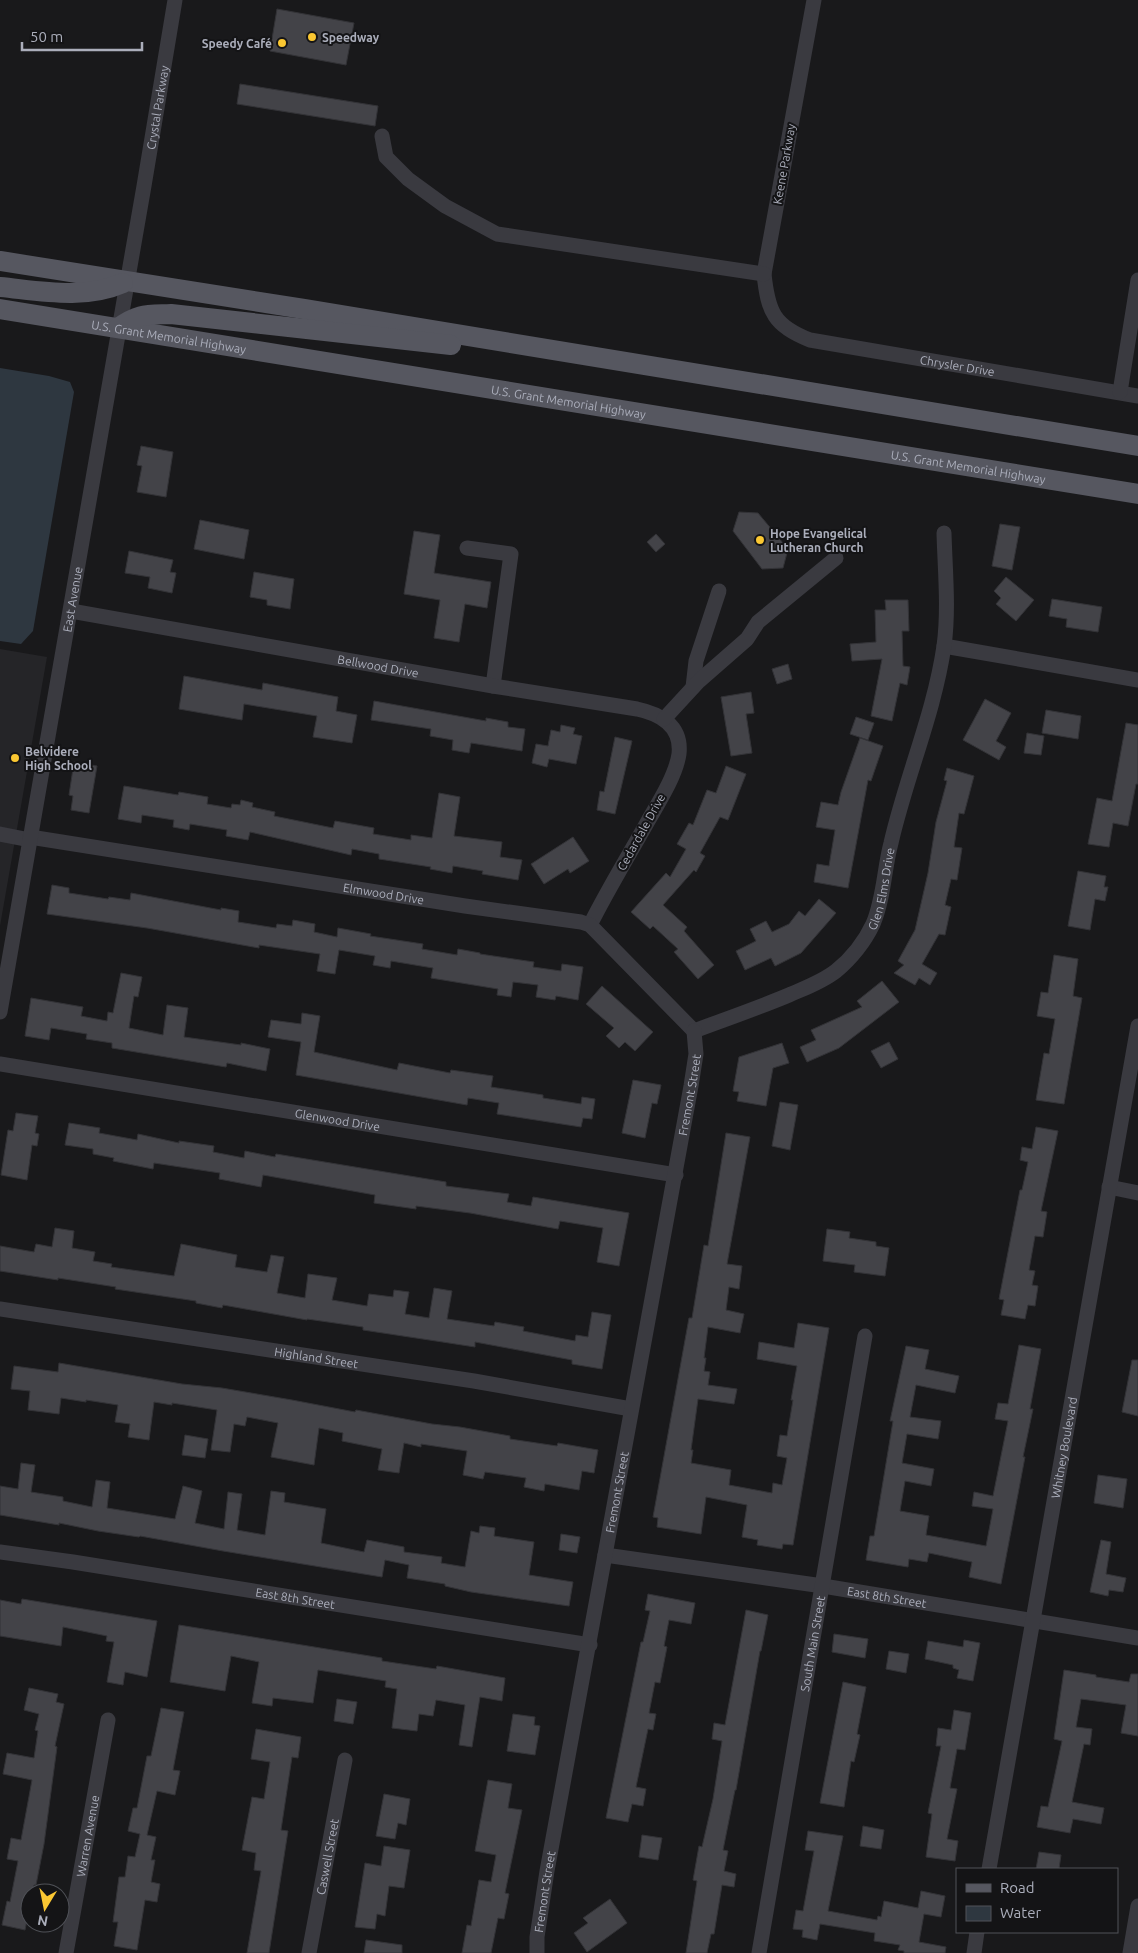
<svg xmlns="http://www.w3.org/2000/svg" width="1138" height="1953" viewBox="0 0 1138 1953" font-family="Ubuntu,sans-serif">
<style>
.built{fill:#252528}
.water{fill:#2e3740}
.building{fill:#434348;stroke:#333337}
.lines{fill:none;stroke-linecap:round;stroke-linejoin:round}
.minor{stroke:#3a3a40;stroke-width:15}
.major{stroke:#565760;stroke-width:20}
.poi-dot{fill:#fac732;stroke:#141416;stroke-width:2}
.labels{text-anchor:middle;dominant-baseline:central;stroke-width:4;stroke-linejoin:round;paint-order:stroke}
.poi-label{font-size:12px;font-weight:bold;fill:#abaebb;stroke:#141416;text-anchor:start}
.street-label{font-size:12px;fill:#abaebb;stroke:#141416}
</style>
<rect width="100%" height="100%" fill="#19191b"/>
<path class="built" d="M0,649L47,657L0,926Z"/>
<path class="water" d="M0,368L49,376L70,382L74,392L33,631L21,644L0,641Z"/>
<path class="building" d="M277,9L354,23L346,65L270,51Z
M240,84L378,106L375,126L237,104Z
M141,446L173,452L166,497L137,492L142,466L137,465Z
M739,512L758,513L788,549L783,568L762,569L733,531Z
M200,520L249,530L244,559L194,549Z
M1000,524L1020,527L1012,570L992,566Z
M414,531L440,535L434,573L491,582L487,608L465,604L459,642L434,638L440,600L404,594Z
M656,534L665,544L656,552L647,542Z
M129,551L173,560L170,572L176,573L172,593L148,588L150,577L125,573Z
M254,572L294,579L290,609L267,605V600L250,597Z
M1006,577L1034,600L1016,621L996,604L1001,598L994,591Z
M1052,599L1102,607L1098,632L1066,627L1067,619L1049,616Z
M885,600H908L909,631H902L903,666L910,667L907,685L900,683L892,721L871,716L882,659L852,661L850,644L876,642L875,610H886Z
M788,664L792,679L777,684L772,669Z
M184,676L262,690L263,683L338,697L336,711L357,715L352,743L313,737L317,716L244,704L242,720L179,709Z
M751,692L754,713L746,714L752,753L731,756L721,697Z
M985,699L1011,713L996,741L1006,747L999,760L963,740Z
M374,701L486,721V718L508,722V727L525,729L522,751L471,743L469,753L452,750L453,740L430,736L431,729L371,720Z
M1046,710L1081,716L1078,739L1042,733Z
M856,717L874,723L868,740L850,734Z
M1126,723L1138,725V784H1136L1128,826L1113,823L1109,847L1088,844L1097,798L1112,801Z
M561,725L575,728L573,734L582,736L576,764L549,759L547,767L532,763L536,744L548,746L551,730L560,732Z
M1027,733L1044,736L1041,755L1024,753Z
M615,737L632,741L615,814L597,810L600,791L604,792Z
M860,738L883,746L871,781L868,780L848,888L814,882L817,864L829,866L835,830L816,827L821,802L838,805L841,792Z
M74,762L97,766L89,813L71,810L73,796L69,795Z
M726,766L746,774L728,820L720,817L700,853L705,856L696,872L694,870L663,905L687,927L684,931L714,965L698,979L674,952L678,949L653,926L650,929L631,912L666,873L670,877L686,849L677,844L689,823L693,825L707,790L716,793Z
M947,768L974,776L964,814L959,813L954,847L962,848L957,880L951,879L945,905L951,907L945,935L939,934L922,964L937,973L930,985L919,978L915,985L894,973L904,965L898,961L915,930L928,873L936,822L947,781L944,780Z
M124,786L178,795L179,792L208,797L207,804L231,808L232,804L240,805L241,800L253,803L252,807L275,812L274,816L333,828L335,821L374,828L373,834L411,840V835L432,838L439,793L460,797L454,836L502,842L500,857L522,860L518,880L482,874L483,871L453,866L452,873L430,869L431,867L379,859V854L352,849L351,855L250,832L248,840L226,836L227,830L190,824L189,830L173,827L174,820L142,815L141,823L118,819Z
M573,837L589,861L570,873L568,869L544,884L531,864Z
M1078,871L1106,876L1104,887H1108L1105,901L1095,899L1090,930L1068,926Z
M52,885L69,888V893L108,899L109,897L130,900L131,893L221,910V908L239,911L238,922L276,928L277,924L292,926L293,920L315,924L314,932L337,937L338,928L371,934L370,936L423,944L422,949L457,955L458,949L480,953V954L534,962L533,967L561,971L562,964L583,967L578,1000L556,996L555,1000L536,997L538,985L513,982L511,997L497,995L498,989L431,978L433,968L391,961L390,968L373,965L375,956L339,950L335,974L317,971L320,954L259,945V948L147,928L47,914Z
M819,899L836,913L801,953L775,966L771,958L745,970L736,951L756,941L750,929L766,921L772,932L789,924L799,911L805,916Z
M1054,955L1078,959L1073,996L1082,998L1064,1104L1036,1100L1044,1053L1049,1054L1055,1019L1037,1016L1041,992L1048,993Z
M121,973L142,977L138,997L134,996L129,1028L163,1035L167,1005L188,1008L184,1037L241,1045V1043L270,1049L266,1071L227,1063L226,1067L112,1048V1043L86,1039L87,1034L51,1028L49,1040L25,1036L31,998L83,1007L81,1016L107,1021L108,1012L113,1013Z
M882,981L899,1002L839,1048L807,1062L800,1047L816,1040L811,1030L862,1007L857,1001Z
M602,986L653,1032L635,1051L625,1042L619,1048L606,1036L614,1028L586,1004Z
M302,1013L320,1016L314,1052L397,1070L399,1063L450,1073L451,1070L493,1076L491,1087L543,1095V1098L581,1104L582,1097L595,1099L592,1119L583,1118L581,1127L497,1114L499,1103L468,1098L467,1105L296,1075L301,1042L268,1037L271,1020L301,1024Z
M889,1042L898,1059L881,1068L871,1051Z
M782,1043L789,1063L773,1068L766,1106L737,1101L739,1092L733,1091L739,1057Z
M633,1080L661,1085L657,1104L652,1103L645,1138L622,1133Z
M780,1102L798,1105L790,1150L772,1146Z
M16,1113L38,1116L35,1133L39,1134L37,1146L32,1145L27,1180L1,1175L8,1130L13,1131Z
M69,1123L100,1128L99,1133L137,1140L138,1134L179,1143V1141L214,1146L213,1152L244,1158L245,1151L275,1157L276,1154L446,1182V1186L509,1194L507,1202L531,1206L533,1197L629,1213L619,1266L597,1262L603,1228L560,1221L558,1229L470,1213L416,1206V1209L374,1203L375,1195L263,1175L261,1187L219,1179L220,1173L154,1163L153,1169L113,1161L114,1158L93,1154V1149L65,1145Z
M1036,1127L1058,1131L1041,1211L1047,1212L1043,1237L1035,1236L1029,1270L1035,1271L1032,1285L1038,1286L1035,1306L1028,1305L1025,1319L1001,1315L1004,1300L999,1299L1020,1190H1022L1028,1162L1020,1160L1022,1147L1032,1149Z
M726,1133L750,1137L727,1264L742,1266L739,1289L729,1287L726,1310L744,1314L740,1333L708,1327L704,1358H706L704,1371L710,1372L708,1385L737,1389L734,1404L698,1399L691,1450H693L691,1463L731,1470L729,1485L772,1493L773,1483L782,1485L787,1458L777,1456L780,1435L787,1436L793,1400H791L797,1366L757,1359L759,1342L794,1348L798,1323L829,1328L793,1545L783,1544L782,1549L757,1545L758,1540L742,1537L747,1505L706,1497L701,1534L657,1527L658,1518L653,1517L689,1318H692L704,1245L708,1246Z
M55,1228L74,1231L72,1248L95,1252L93,1261L112,1264L111,1267L174,1276L181,1244L237,1255L235,1267L267,1272L271,1255L284,1257L277,1293L305,1298L308,1274L337,1278L332,1300L367,1306L369,1294L393,1297L394,1290L409,1292L405,1314L429,1318L434,1288L452,1291L447,1319L494,1326L495,1322L524,1327L523,1331L575,1341L576,1335L588,1337L592,1312L611,1315L602,1369L572,1364V1360L475,1342V1347L436,1341L363,1330V1327L307,1319V1320L223,1305L222,1308L196,1303V1301L115,1289L116,1287L58,1278V1280L0,1271V1246L34,1252L36,1244L52,1247Z
M827,1229L850,1232L849,1238L876,1242V1246L889,1248L885,1276L854,1272L855,1265L823,1261Z
M1019,1345L1041,1349L1030,1409H1033L1023,1457H1025L1001,1584L969,1577L972,1562L929,1553L927,1562L909,1559L908,1567L866,1560L870,1536H874L893,1421H890L906,1346L929,1350L925,1369L959,1376L955,1393L916,1385L910,1417L941,1421L938,1439L907,1434L902,1463L934,1469L931,1486L905,1481L900,1511L929,1516L926,1535L986,1546L993,1509L972,1506L974,1492L993,1496L1008,1421L995,1419L998,1403L1008,1404Z
M1132,1360H1138V1416L1122,1412Z
M59,1363L182,1384L222,1388L292,1400L355,1412L356,1410L432,1424L460,1427L510,1436V1439L557,1446L558,1443L598,1450L594,1473L582,1471L579,1490L545,1484L544,1491L524,1487L526,1478L485,1472L483,1479L463,1475L467,1451L421,1444V1447L404,1443L399,1473L378,1470L382,1449L342,1441L343,1433L319,1428L314,1465L271,1457L278,1423L247,1417L245,1426L234,1424L230,1452L211,1450L217,1410L172,1403V1405L154,1402L149,1440L128,1437L130,1424L115,1422L118,1405L86,1400V1402L61,1398L59,1414L28,1410L30,1391L11,1389L14,1366L58,1372Z
M185,1435L208,1439L205,1458L182,1455Z
M21,1463L35,1465L31,1492L63,1497V1501L92,1507L96,1480L110,1482L107,1508L175,1519L183,1486L202,1491L195,1523L224,1529L228,1492L242,1494L237,1530L265,1535L271,1491L285,1493L284,1502L326,1509L321,1543L364,1552L367,1540L404,1547V1552L442,1557L441,1563L465,1567L471,1531L479,1533L480,1526L495,1528L494,1536L534,1542L529,1575L573,1582L569,1606L471,1592L445,1586V1584L407,1578L409,1565L385,1560L382,1577L223,1551L140,1536L139,1537L98,1531L59,1523V1525L0,1515V1486L18,1489Z
M1098,1475L1127,1479L1123,1508L1094,1503Z
M561,1534L580,1537L577,1553L559,1550Z
M1101,1540L1111,1542L1106,1574L1126,1578L1123,1592L1109,1590L1108,1596L1090,1592Z
M648,1594L695,1603L691,1624L669,1620L664,1646L667,1647L660,1683L655,1682L649,1713L656,1714L653,1730L648,1729L636,1787L646,1789L643,1806L632,1804L628,1822L606,1818L641,1642H643L650,1611L645,1610Z
M22,1599L157,1621L147,1677L125,1672L123,1685L107,1682L114,1642L106,1641L107,1636L63,1627L61,1646L0,1636V1600L21,1604Z
M746,1610L768,1615L761,1651H760L736,1790H735L723,1850L728,1851L724,1871L736,1874L734,1887L722,1885L714,1934H711L707,1953H686L697,1881L693,1880L699,1846L702,1847L713,1799L722,1741L712,1739L714,1723L725,1725Z
M179,1625L382,1658V1661L436,1669L437,1666L505,1678L502,1701L480,1697L472,1747L459,1745L465,1705L436,1700L433,1716L419,1714L417,1731L392,1728L397,1689L385,1687L386,1681L318,1670L313,1703L273,1698L272,1706L252,1703L259,1662L231,1656L225,1691L170,1682Z
M834,1634L868,1639L865,1658L832,1652Z
M964,1640L980,1643L973,1681L957,1678L959,1670L953,1668V1665L925,1659L928,1641L963,1647Z
M889,1651L909,1654L906,1673L886,1669Z
M1064,1670L1096,1675V1677L1129,1682L1131,1674H1138V1736L1121,1733L1126,1705L1081,1699L1076,1727L1092,1729L1090,1745L1084,1744L1072,1802L1104,1808L1101,1824L1073,1819L1070,1833L1037,1827L1041,1806L1048,1807L1062,1741L1054,1739Z
M843,1682L866,1687L857,1734L860,1735L854,1762L851,1761L844,1807L820,1803Z
M29,1688L58,1694L56,1702L64,1704L55,1746L57,1747L44,1844L36,1885H34L32,1893H30V1905L25,1930L2,1925L7,1901L10,1902L18,1861L7,1859L11,1838L21,1840L32,1780L3,1774L7,1753L34,1758L38,1731L35,1730L39,1714L24,1710Z
M337,1699L357,1702L353,1724L334,1721Z
M161,1708L184,1712L173,1770L180,1771L175,1795L157,1791L147,1835L156,1837L151,1860H155L151,1882L160,1884L157,1902L145,1900L137,1950L114,1946L118,1922H113L119,1877H125L128,1856L135,1857L140,1834L128,1831L133,1808H137L147,1756H151Z
M954,1710L971,1713L965,1750L957,1749L950,1788L957,1789L947,1839L958,1841L955,1861L926,1857L932,1814L928,1813L941,1746H936L938,1728L951,1730Z
M513,1714L535,1717L534,1725L540,1726L535,1755L507,1751Z
M256,1729L301,1737L298,1758L292,1757L281,1830L288,1831L269,1953H247L261,1871L254,1870L256,1853L242,1850L252,1797L264,1799L270,1762L251,1759Z
M488,1780L512,1784L508,1808L522,1810L505,1893L509,1894L504,1919L498,1918L491,1953H462L467,1925L471,1926L479,1880L491,1882L496,1855L475,1851Z
M384,1794L410,1799L406,1825L398,1823L395,1839L376,1836Z
M863,1826L884,1830L881,1849L860,1846Z
M808,1831L843,1836L828,1911L877,1920L878,1916L881,1917L884,1901L918,1908L921,1891L945,1896L941,1917L924,1914L919,1942L946,1947L945,1953H904V1951L898,1950L900,1945L874,1941L875,1933L820,1924L817,1940L802,1937L803,1930L793,1929L796,1910L803,1911L814,1851L805,1850Z
M642,1835L662,1838L658,1860L639,1857Z
M384,1846L410,1850L404,1888L389,1886L385,1916L377,1914L375,1929L355,1927L365,1863L381,1866Z
M1039,1852L1061,1855L1059,1869H1036Z
M610,1899L627,1923L587,1952L574,1933L588,1923L583,1918Z
M366,1940L402,1945V1953H364Z"/>
<g class="lines">
<g class="minor">
<path id="s1" d="M814,0L764,274C768,312 774,326 810,340L1138,396"/>
<path d="M382,136L386,157L408,179L445,206L497,234L764,274"/>
<path d="M1120,392L1138,280"/>
<path d="M467,548L511,554L493,686"/>
<path id="s2" d="M71,611L493,686L637,709C661,714 682,726 679,754C676,775 659,802 648,821C629,855 608,889 590,925"/>
<path d="M944,646L1138,680"/>
<path d="M693,687L696,661L719,591"/>
<path d="M664,719L699,681L747,639L758,622L836,558"/>
<path d="M0,834L30,840"/>
<path id="s3" d="M30,837L465,906L581,922L590,925L694,1031"/>
<path id="s4" d="M0,1012L144,186L175,0"/>
<path id="s5" d="M694,1031C726,1019 758,1008 789,995C805,988 822,982 836,971C851,959 865,941 873,924C884,898 884,869 891,843C906,777 934,714 944,646C949,609 945,570 944,533"/>
<path id="s6" d="M0,1064L676,1175"/>
<path d="M1109,1187L1138,1193"/>
<path id="s7" d="M0,1309L474,1381L631,1409"/>
<path id="s8" d="M0,1552L73,1562L590,1645"/>
<path id="s9" d="M605,1555L823,1586L1138,1638"/>
<path id="s10" d="M989,1869L1138,1026"/>
<path id="s11" d="M66,1953L108,1720"/>
<path id="s12" d="M309,1953L345,1760"/>
<path id="s13" d="M537,1953V1937L547,1871L691,1086L696,1054L694,1031"/>
<path id="s14" d="M759,1953L865,1336"/>
<path d="M974,1953L977,1932"/>
<path d="M1130,1953L1138,1906"/>
</g>
<g class="major">
<path d="M0,261L304,309L1138,446"/>
<path d="M0,287C41,291 84,300 123,283"/>
<path id="s15" d="M0,309L1138,494"/>
<path d="M118,328C139,313 147,315 171,314L451,345"/>
</g>
</g>
<g class="poi-dot">
<circle cx="312" cy="37" r="5"/>
<circle cx="282" cy="43" r="5"/>
<circle cx="760" cy="540" r="5"/>
<circle cx="15" cy="758" r="5"/>
</g>
<g class="labels">
<g class="poi-label">
<text x="322" y="37">Speedway</text>
<text x="272" y="43" text-anchor="end">Speedy Café</text>
<text x="770" y="533">Hope Evangelical<tspan x="770" dy="14">Lutheran Church</tspan></text>
<text x="25" y="751">Belvidere<tspan x="25" dy="14">High School</tspan></text>
</g>
<g class="street-label">
<text stroke="none"><textPath href="#s4" startOffset="918">Crystal Parkway</textPath></text>
<text transform="translate(784 164) rotate(-80)">Keene Parkway</text>
<text stroke="none"><textPath href="#s15" startOffset="171">U.S. Grant Memorial Highway</textPath></text>
<text stroke="none"><textPath href="#s1" startOffset="515">Chrysler Drive</textPath></text>
<text stroke="none"><textPath href="#s15" startOffset="576">U.S. Grant Memorial Highway</textPath></text>
<text stroke="none"><textPath href="#s15" startOffset="981">U.S. Grant Memorial Highway</textPath></text>
<text stroke="none"><textPath href="#s4" startOffset="419">East Avenue</textPath></text>
<text stroke="none"><textPath href="#s2" startOffset="312">Bellwood Drive</textPath></text>
<text transform="translate(641 832) rotate(-61)">Cedardale Drive</text>
<text stroke="none"><textPath href="#s5" startOffset="251">Glen Elms Drive</textPath></text>
<text stroke="none"><textPath href="#s3" startOffset="358">Elmwood Drive</textPath></text>
<text stroke="none"><textPath href="#s13" startOffset="872">Fremont Street</textPath></text>
<text stroke="none"><textPath href="#s6" startOffset="342">Glenwood Drive</textPath></text>
<text stroke="none"><textPath href="#s7" startOffset="320">Highland Street</textPath></text>
<text stroke="none"><textPath href="#s10" startOffset="428">Whitney Boulevard</textPath></text>
<text stroke="none"><textPath href="#s13" startOffset="468">Fremont Street</textPath></text>
<text stroke="none"><textPath href="#s9" startOffset="285">East 8th Street</textPath></text>
<text stroke="none"><textPath href="#s8" startOffset="299">East 8th Street</textPath></text>
<text stroke="none"><textPath href="#s14" startOffset="314">South Main Street</textPath></text>
<text stroke="none"><textPath href="#s11" startOffset="119">Warren Avenue</textPath></text>
<text stroke="none"><textPath href="#s12" startOffset="98">Caswell Street</textPath></text>
<text stroke="none"><textPath href="#s13" startOffset="62">Fremont Street</textPath></text>
</g>
</g>
<rect x="956" y="1868" width="162" height="65" fill="#141416" stroke="#505258"/>
<rect x="966" y="1884" width="25" height="8" fill="#565760" stroke="#505258"/>
<text x="1000" y="1893" font-size="15" fill="#abaebb">Road</text>
<rect x="966" y="1906" width="25" height="15" fill="#2e3740" stroke="#505258"/>
<text x="1000" y="1918" font-size="15" fill="#abaebb">Water</text>
<g transform="translate(45 1908) rotate(190)"><circle r="24" fill="#141416" stroke="#505258"/>
<path d="M0-4L9 19L0 12L-9 19Z" fill="#fac732"/>
<text y="-8" font-size="14" font-weight="bold" text-anchor="middle" fill="#abaebb">N</text>
</g>
<path d="M22 42v8h120v-8" fill="none" stroke="#abaebb" stroke-width="2.5"/>
<text x="30" y="42" font-size="15" fill="#abaebb" stroke="#141416" stroke-width="4" paint-order="stroke">50 m</text>
</svg>
